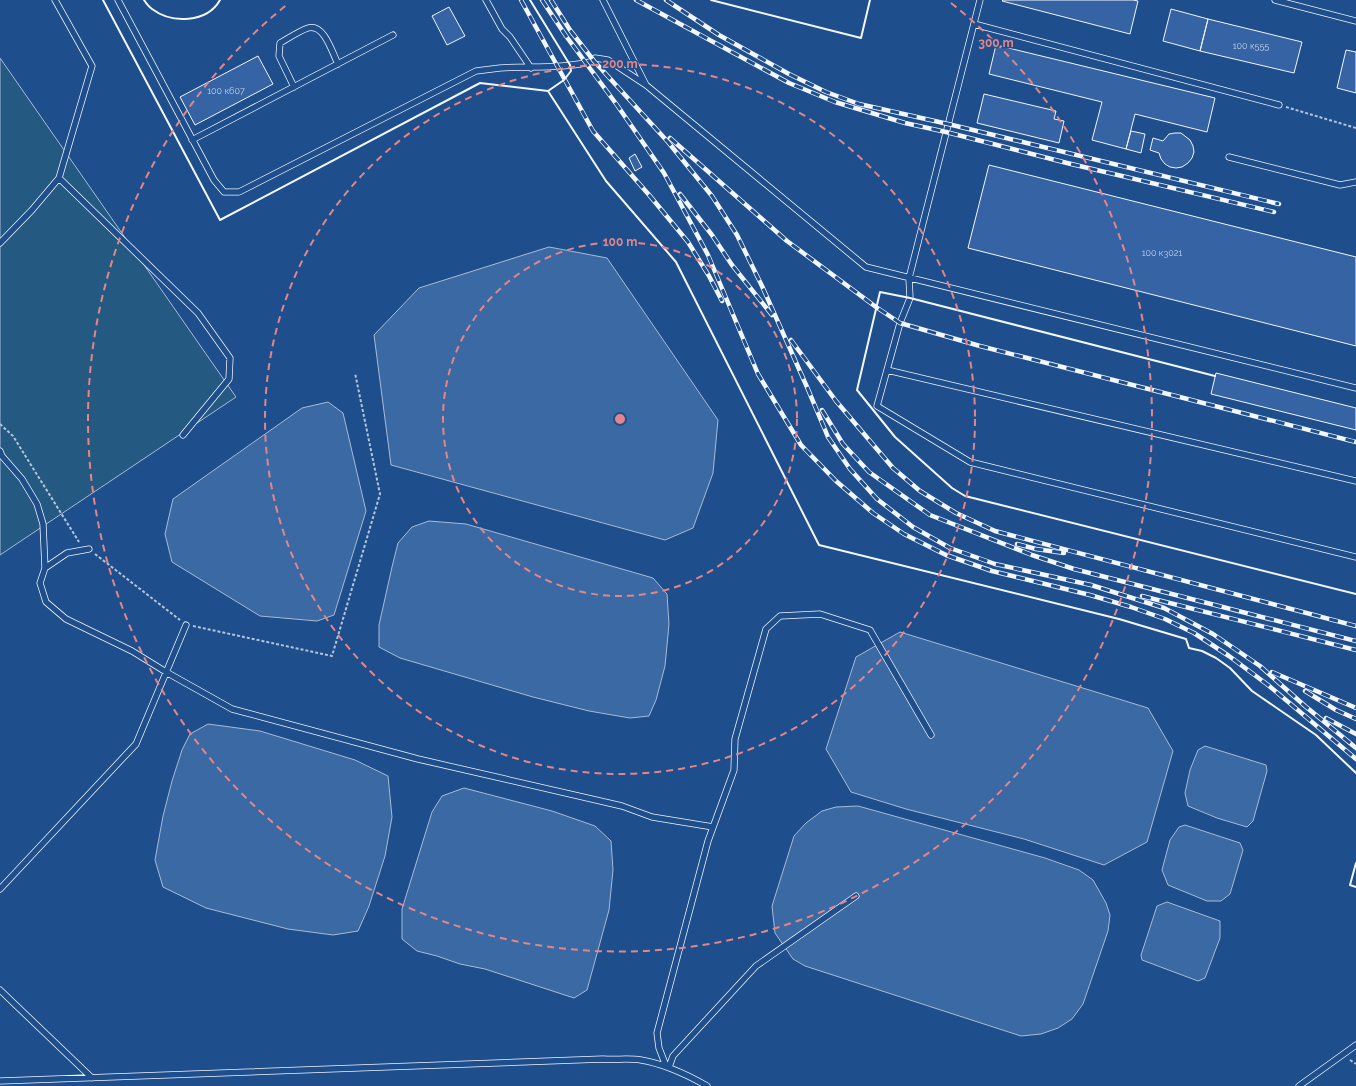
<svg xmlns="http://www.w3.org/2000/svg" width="1356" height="1086" viewBox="0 0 1356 1086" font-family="Raleway,sans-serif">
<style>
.green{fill:#245a82;stroke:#a8bbd7}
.water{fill:#3b69a3;stroke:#a8bbd7}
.building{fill:#3563a3;stroke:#f2f6ff}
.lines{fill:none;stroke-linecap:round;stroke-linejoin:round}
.service-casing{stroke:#f2f6ff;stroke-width:7}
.path{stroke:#b3c4dc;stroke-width:2;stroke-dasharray:3 2;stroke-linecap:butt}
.service{stroke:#1f4e8c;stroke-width:5.5}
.rail-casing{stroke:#f2f6ff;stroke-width:4.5}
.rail{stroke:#1f4e8c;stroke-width:3;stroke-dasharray:9;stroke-linecap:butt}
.wall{stroke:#f2f6ff;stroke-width:2}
.ring{fill:none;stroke:#e38589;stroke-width:2;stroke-dasharray:7 5}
.labels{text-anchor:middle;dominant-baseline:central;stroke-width:3;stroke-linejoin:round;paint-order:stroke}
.number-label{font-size:9px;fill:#c3d1e8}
.centre{fill:#e38589;stroke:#1f4e8c;stroke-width:2}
.ring-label{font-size:12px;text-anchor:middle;font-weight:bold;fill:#e38589;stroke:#1f4e8c;stroke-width:3;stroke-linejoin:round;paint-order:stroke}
</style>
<rect width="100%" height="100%" fill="#1f4e8c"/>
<path class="green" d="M0,58L236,397L0,555Z"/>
<path class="water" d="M549,247L607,258L718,420L713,473L693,528L665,540L391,465L374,335L419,288Z
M328,402L343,413L366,511L334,615L317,621L260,616L172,562L165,534L173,499L302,408Z
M429,521L466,524L653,578L667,594L669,624L665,666L656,700L649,716L630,718L589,711L533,697L400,658L379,647V625L392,567L398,543L412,527Z
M900,632L1148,708L1173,751L1147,842L1104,865L1024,839L906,809L851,792L826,749L856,657Z
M208,724L260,731L355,760L388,776L392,817L385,856L369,906L358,931L333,935L288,929L206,908L163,887L155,860L163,816L172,781L182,750L190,734Z
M1205,746L1266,765L1267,771L1253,821L1247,827L1217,818L1188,806L1185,793L1190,770L1198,750Z
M464,788L552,811L595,826L611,841L613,870L609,910L587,990L574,998L485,969L460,964L437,956L417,951L402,939V909L432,812L442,796Z
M858,806L1045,858L1079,870L1093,880L1106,903L1110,915L1108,931L1083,1004L1072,1019L1058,1028L1041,1034L1021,1036L805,966L793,959L775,933L772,906L794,836L806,823L822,811L836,807Z
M1185,825L1240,843L1243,850L1230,894L1221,901H1207L1168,885L1162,870L1170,840L1179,827Z
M1167,902L1220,921V938L1205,978L1198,981L1142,960L1141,955L1157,906Z"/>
<path class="building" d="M1003,0H1133L1138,1L1130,34L1002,1Z
M449,7L465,36L447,45L432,16Z
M1171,9L1208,19L1200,51L1163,41Z
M1208,19L1302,42L1294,73L1200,51Z
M996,45L1215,98L1207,132L1135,114L1126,149L1092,140L1102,102L989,74Z
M1346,50L1356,52V93L1337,88Z
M258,56L273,84L195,125L180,97Z
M984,94L1056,111L1054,119L1064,121L1059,143L977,123Z
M1131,131L1145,134L1141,153L1126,149Z
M1175,133H1181L1190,140L1193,146L1194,152L1192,158L1188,163L1182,167L1176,168L1170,167L1165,164L1161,159L1159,153L1150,150L1153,138L1163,141L1169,134Z
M635,154L642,167L635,171L629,158Z
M989,165L1356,257V346L968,248Z
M1216,373L1356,408V430L1211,394Z"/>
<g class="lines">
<defs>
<path id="service" d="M55,0L92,66L59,178L198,313L230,358L229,379L183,435
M118,0L214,180L224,192H239L476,71C484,70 492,69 500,68C532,66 563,69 594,61L595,58L608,60L646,85
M486,0L502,29L510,37L531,68
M603,0L646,85L866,267L1356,388
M980,0L909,278L910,298L900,323L877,406L970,462L1356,557
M1275,0L1356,21
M974,24L1279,105
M294,87L279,56L280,43C289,38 299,31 308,28C324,23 332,52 338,64
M192,140L393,35
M1229,157L1340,185L1356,182
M0,243L32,210L59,178
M887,370L1356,481
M0,451L2,456L22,479L37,504L43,524L45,568
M89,549L67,553L45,568L40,583L46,602L66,619L132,651L166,672L232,709L418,759L622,806L652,817L713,827
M0,889L136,744L186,625
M0,990L92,1078
M666,1066L659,1048L657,1033L708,841L734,770L735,739L766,629L780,616L820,614L870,630L931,735
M669,1067L673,1056L756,966L856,896
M0,1081L603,1059C616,1060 629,1058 641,1060C665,1064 686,1074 707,1086
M1299,1086L1356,1045"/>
</defs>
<use href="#service" class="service-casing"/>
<path class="path" d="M1286,107L1356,128
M0,424L13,436L79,542
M95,554L180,620
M193,626L332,656L380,494L355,373
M1350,1060L1356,1064"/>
<use href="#service" class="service"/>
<defs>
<path id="rail" d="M521,0L593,131L650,196L688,242L709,276L722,301
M542,0L566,36L617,105L664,173L708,255L758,374L801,445L836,481L873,513L904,534L946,555L992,571L1090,595L1131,607L1165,619L1194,633L1229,656L1268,685L1356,759
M551,0L570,30L594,61L668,142L712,196L737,235L762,286L807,387L828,437L850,469L877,499L913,527L950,548L995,564L1091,585L1164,608L1213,634L1260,666L1305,706L1356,748
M636,0L789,83L835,102L905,123L946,132L1067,163L1274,212
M666,0L719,35L789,74L826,92L859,104L948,124L1279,204
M670,138L787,241L876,307L900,323L980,346L1356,442
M680,194L712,235L732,265L772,315
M791,340L836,401L893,468L920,491L956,513L995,531L1356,626
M822,410L843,444L869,472L930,515L1032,555L1074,569L1356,641
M1017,544L1036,549L1064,553
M1142,596L1356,650
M1272,672L1356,708
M1305,691L1336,710L1356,719
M1326,718L1356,734"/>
</defs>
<use href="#rail" class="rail-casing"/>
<use href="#rail" class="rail"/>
<path class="wall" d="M103,0L220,220L480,83L548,91L606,181L676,262L819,545L1119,619L1186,639L1189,648L1202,651L1216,658L1230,668L1252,691L1316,735L1356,773
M144,0C146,3 149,7 152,9C172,24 207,23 220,0
M530,0L570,65L571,71L564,80L548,91
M711,0L861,38L870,0
M1215,376L910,298L880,292L857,390L895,437L952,488L965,496L1356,594
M1356,863L1350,885L1356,887"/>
</g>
<g class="ring">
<circle cx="620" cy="419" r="177"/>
<circle cx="620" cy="419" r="355"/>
<path d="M951 3A532 532 0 1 1 289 3"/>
</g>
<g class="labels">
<g class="number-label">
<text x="1251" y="46">100 к555</text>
<text x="226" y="91">100 к607</text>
<text x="1162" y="253">100 к3021</text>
</g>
</g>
<circle cx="620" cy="419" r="6" class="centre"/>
<g class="ring-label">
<text x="996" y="47">300 m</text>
<text x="620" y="68">200 m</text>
<text x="620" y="246">100 m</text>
</g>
</svg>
